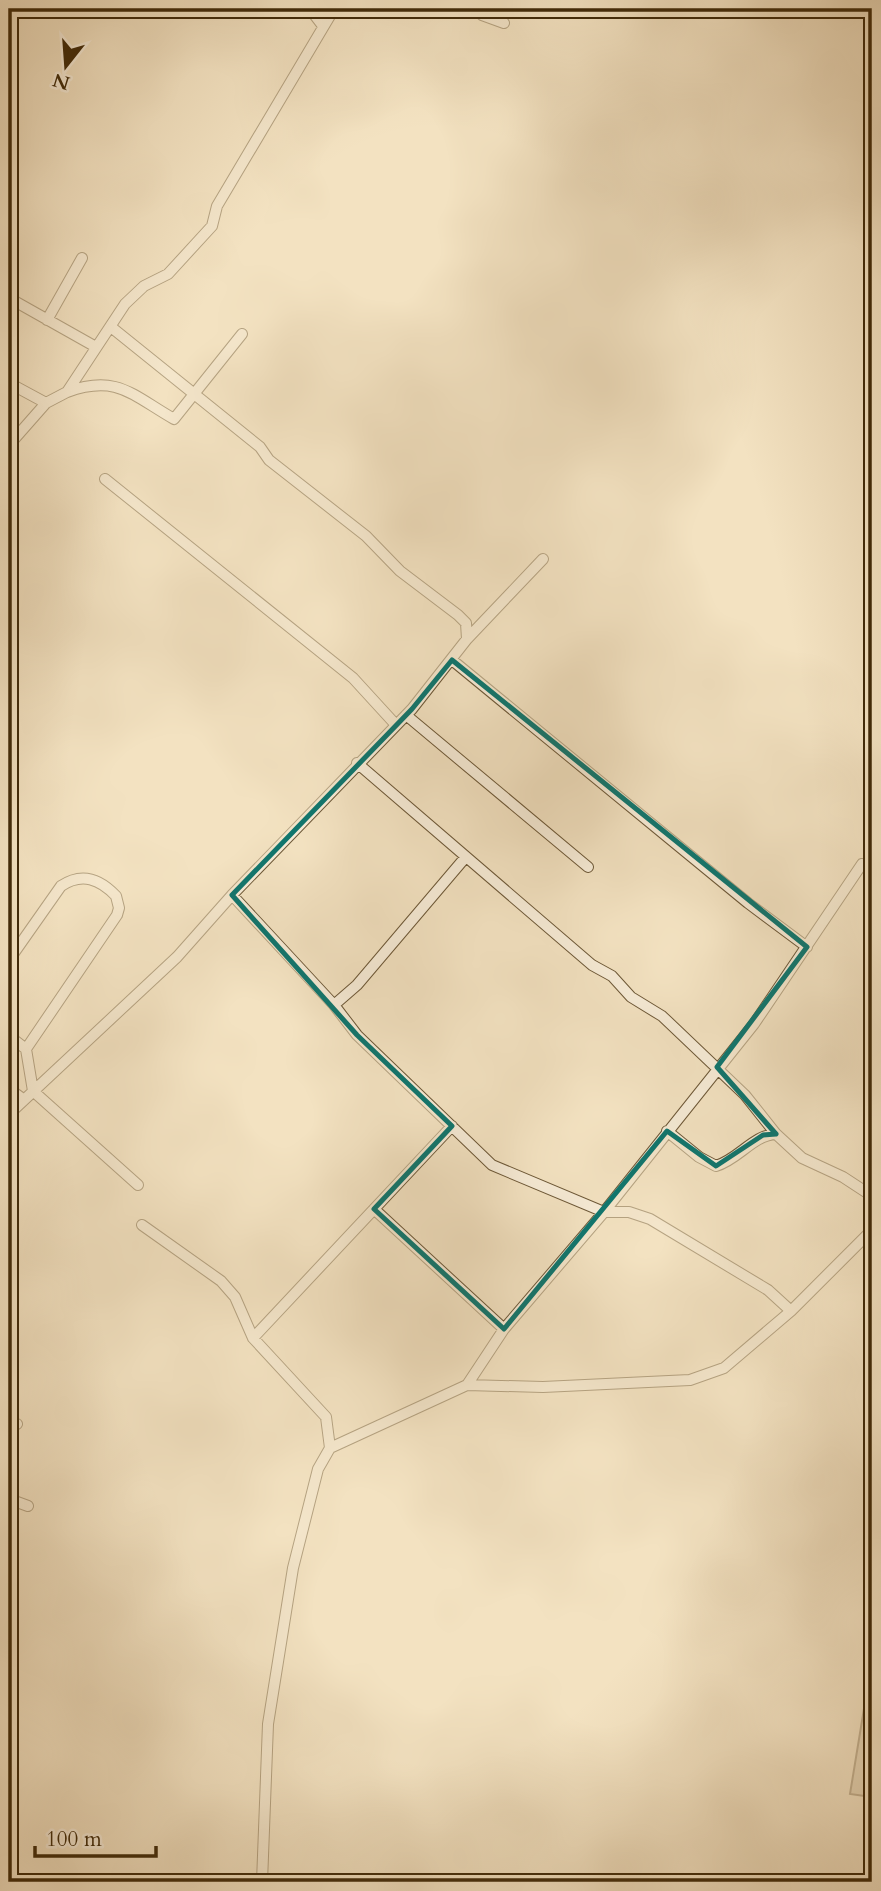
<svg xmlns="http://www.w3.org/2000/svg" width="881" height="1891" viewBox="0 0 881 1891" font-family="Cardo,serif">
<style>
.green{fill:#d5c3a2;stroke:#8a7656;stroke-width:2}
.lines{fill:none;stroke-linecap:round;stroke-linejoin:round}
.minor-casing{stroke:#6d5837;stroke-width:12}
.minor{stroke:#f7ecd7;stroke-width:10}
.marked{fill:none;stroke:#0f766e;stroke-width:5;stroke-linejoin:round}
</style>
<rect width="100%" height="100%" fill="#f3e2c1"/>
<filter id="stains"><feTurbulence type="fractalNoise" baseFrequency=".00286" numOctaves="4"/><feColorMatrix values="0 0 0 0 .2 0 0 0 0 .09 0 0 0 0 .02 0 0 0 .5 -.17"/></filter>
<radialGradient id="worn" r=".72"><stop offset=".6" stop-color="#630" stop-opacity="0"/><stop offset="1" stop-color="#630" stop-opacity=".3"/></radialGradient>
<path class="green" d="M869,1678L872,1679V1797L850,1794Z"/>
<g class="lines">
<defs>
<path id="minor" d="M310,9L323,26
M475,9L482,15L504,23
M9,246L10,243
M9,298L96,347
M47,320L82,258
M111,327L260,447L269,460L366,536L400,571L458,615L466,623L467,639
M9,383L46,403
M67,392C117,374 132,395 174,419L242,334
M9,445L46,403L67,392L125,304L144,286L168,274L212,226L217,206L334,9
M105,479L353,678L396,725
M452,660L748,903L807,947
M406,715L588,867
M357,763L592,965L612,976L631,997L662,1016L745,1095L776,1134L802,1158L843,1177L872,1196
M232,895L334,1005L357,1035L492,1165L604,1212H629L650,1219L768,1290L791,1311
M9,960L61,886C82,872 100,879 116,896L119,908L117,915L26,1049L33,1091L138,1185
M334,1005L357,985L464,859
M9,1036L26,1049
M9,1089L23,1099
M9,1114L177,957L232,895L412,709L467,639L543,559
M667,1131L699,1157L716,1166C739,1159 753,1135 776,1134
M374,1209L504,1329
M142,1225L221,1281L235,1297L253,1338L326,1417L330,1448
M253,1338L452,1126
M467,1385L543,1387L690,1380L724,1368L791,1311L872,1230
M9,1421L17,1424
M9,1499L28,1506
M262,1882L268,1724L293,1568L318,1469L330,1448L467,1385L504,1329L604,1212L754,1024L862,864"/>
</defs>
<use href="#minor" class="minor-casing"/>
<use href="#minor" class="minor"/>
</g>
<path d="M0 0H881V1891H0ZM452,660L807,947L717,1067L776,1134L763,1135L716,1166L667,1131L504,1329L374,1209L452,1126L357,1035L232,895L412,709Z" fill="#f3e2c1" fill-opacity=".55" fill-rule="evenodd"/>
<path class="marked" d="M452,660L807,947L717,1067L776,1134L763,1135L716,1166L667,1131L504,1329L374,1209L452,1126L357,1035L232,895L412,709Z"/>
<rect width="881" height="1891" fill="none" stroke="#f3e2c1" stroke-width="35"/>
<rect x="10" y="10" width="860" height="1870" fill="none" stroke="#402a09" stroke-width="3.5"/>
<rect x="18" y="18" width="846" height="1856" fill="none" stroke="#402a09" stroke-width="2"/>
<g transform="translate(66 66) rotate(197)" stroke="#f7ecd7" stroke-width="5" paint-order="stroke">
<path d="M0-5L12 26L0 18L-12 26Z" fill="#402a09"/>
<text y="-10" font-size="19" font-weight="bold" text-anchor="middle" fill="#402a09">N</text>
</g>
<path d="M35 1846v10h121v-10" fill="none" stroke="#402a09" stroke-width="3.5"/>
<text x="46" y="1846" font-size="21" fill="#402a09" stroke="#f7ecd7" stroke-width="5" paint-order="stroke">100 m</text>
<rect width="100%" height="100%" filter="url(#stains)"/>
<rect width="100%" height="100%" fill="url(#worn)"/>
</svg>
